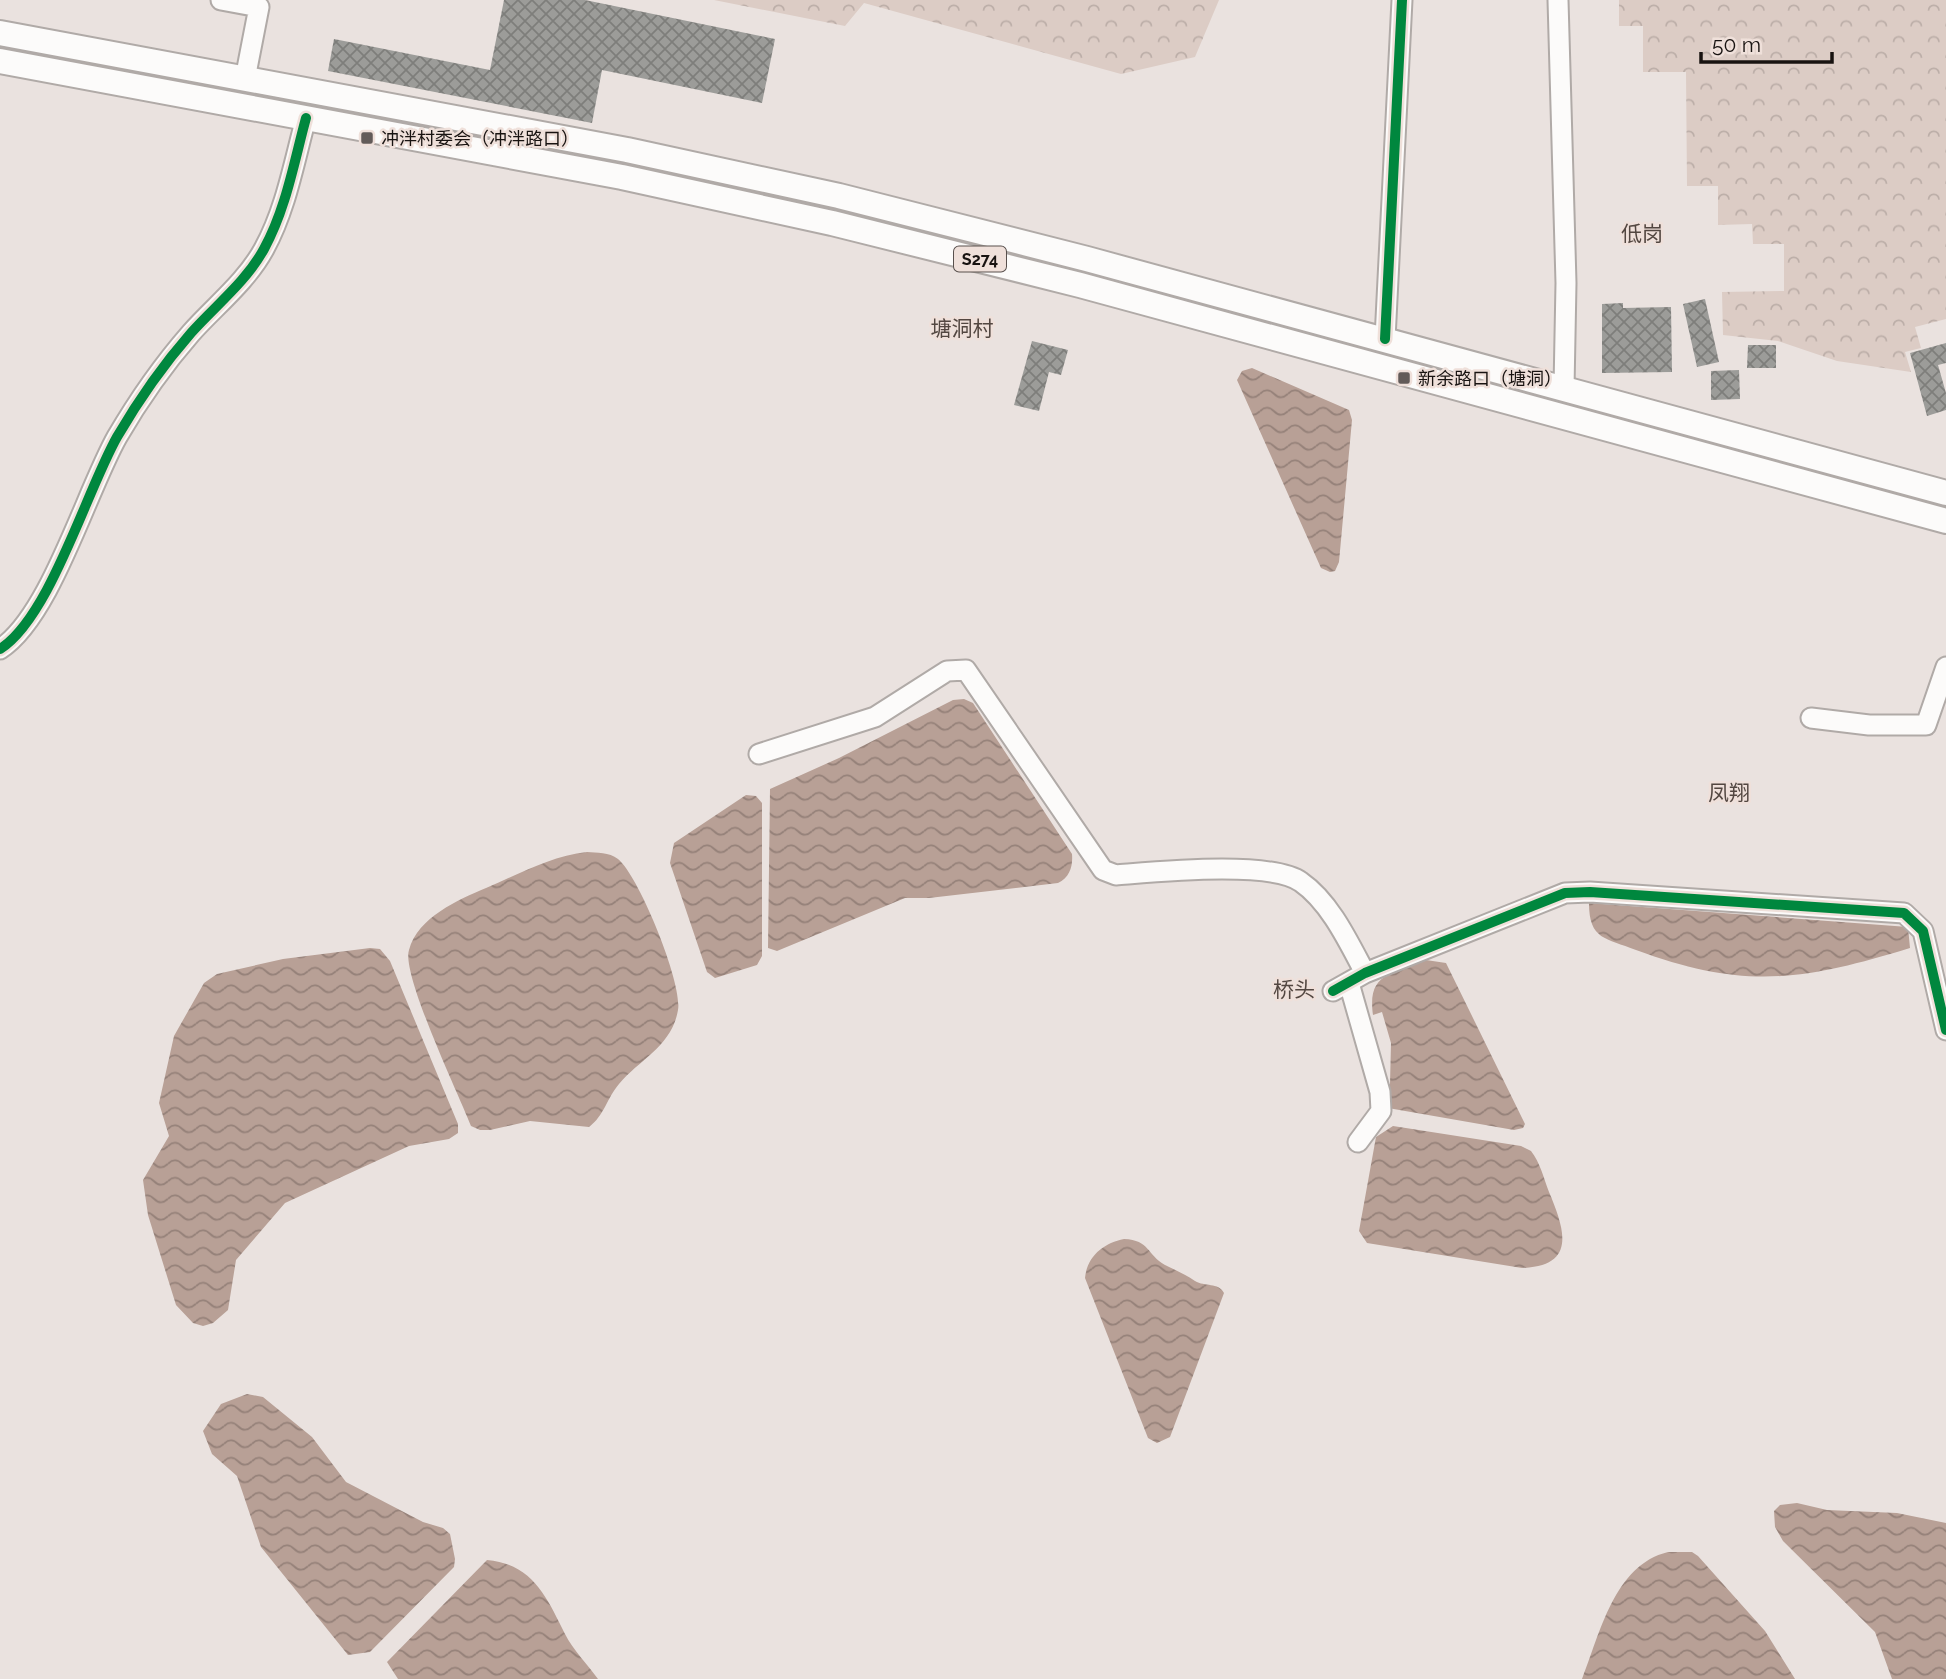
<svg xmlns="http://www.w3.org/2000/svg" width="1946" height="1679" viewBox="0 0 1946 1679" font-family="Raleway,'Noto Sans SC',sans-serif">
<style>
.forest{fill:url(#forest-crowns)}
.water{fill:url(#water-waves)}
.building{fill:url(#building-cross-hatch)}
.lines{fill:none;stroke-linecap:round;stroke-linejoin:round}
.minor-casing{stroke:#b0aaa7;stroke-width:23}
.major-casing{stroke:#b0aaa7;stroke-width:28}
.minor{stroke:#fcfbfa;stroke-width:19}
.major{stroke:#fcfbfa;stroke-width:24}
.cycleway-casing{stroke:#efe0da;stroke-width:15}
.cycleway{stroke:#00873e;stroke-width:10}
.poi-dot{fill:#625b59;stroke:#efe0da;stroke-width:2.5}
.labels{text-anchor:middle;dominant-baseline:central;stroke-width:5;stroke-linejoin:round;paint-order:stroke}
.shield{fill:#efe0da;stroke:#58504d;stroke-width:2}
.shield-label{font-size:16px;font-weight:bold;fill:#181311}
.poi-label{font-size:18px;fill:#181311;stroke:#efe0da;text-anchor:start}
.quarter-label{font-size:21px;fill:#534741;stroke:#efe0da}
</style>
<defs>
<pattern id="forest-crowns" width="20" height="18" patternUnits="userSpaceOnUse" patternTransform="scale(1.75)"><rect width="20" height="18" fill="#dcccc5"/><path d="M2 6a3 3 0 1 1 6 0M12 15a3 3 0 1 1 6 0" fill="none" stroke="#bcaea8"/></pattern>
<pattern id="water-waves" width="16" height="10" patternUnits="userSpaceOnUse" patternTransform="scale(1.75)"><rect width="16" height="10" fill="#b8a096"/><path d="M0 5q4-4 8 0t8 0" fill="none" stroke="#958179"/></pattern>
<pattern id="building-cross-hatch" width="8" height="8" patternUnits="userSpaceOnUse" patternTransform="scale(1.75)"><rect width="8" height="8" fill="#9c9c99"/><path d="M0 0l8 8M0 8l8-8" fill="none" stroke="#7e7e7b"/></pattern>
</defs>
<rect width="100%" height="100%" fill="#eae2df"/>
<path class="forest" d="M714,0H1219L1195,57L1121,74L864,3L845,26Z
M1619,0H1946V319L1915,327L1921,348L1905,352L1911,372L1837,361L1778,341L1723,335L1722,292L1784,291V244H1753L1752,224L1718,225V186H1687L1686,72H1643V26H1619Z"/>
<path class="water" d="M1252,368L1349,410L1352,420L1339,562L1335,571L1330,572L1321,568L1237,380L1242,371Z
M964,699L973,703L1072,854C1073,866 1070,877 1058,883L929,898H905L777,951L768,948L770,789L839,758L953,700Z
M746,795L756,796L762,803V956L757,965L715,978L707,972L670,863L674,843Z
M587,852C597,853 609,852 618,859C639,876 683,984 678,1010C672,1046 640,1059 619,1084C607,1098 604,1116 589,1127L530,1121L490,1130H480L471,1126C459,1095 401,974 409,950C418,917 458,900 486,888C519,874 551,856 587,852Z
M1589,903L1908,927L1910,948C1802,981 1744,990 1636,950C1606,938 1589,940 1589,903Z
M370,948L380,949L390,961L458,1124V1133L449,1139L409,1146L285,1203L236,1260L228,1310L213,1323L203,1326L193,1323L176,1305L148,1215L143,1180L169,1136L159,1103L174,1036L204,983L217,974L283,959Z
M1426,960L1446,963L1525,1124L1523,1128L1514,1130L1388,1108L1386,1086L1390,1084L1391,1043L1382,1012L1373,1015C1367,972 1392,975 1426,960Z
M1393,1126L1521,1146L1531,1151C1540,1162 1544,1179 1549,1192C1564,1228 1578,1266 1522,1268L1367,1243L1359,1231L1376,1137Z
M1124,1239C1150,1240 1147,1255 1165,1265C1175,1270 1185,1274 1195,1281C1205,1287 1218,1282 1224,1293L1170,1437L1157,1443L1148,1438L1085,1278C1087,1256 1104,1243 1124,1239Z
M247,1394L263,1397L312,1437L346,1482L423,1522L443,1528L450,1534L455,1559L454,1567L370,1652L348,1655L261,1547L237,1476L212,1454L203,1431L221,1404Z
M1797,1503L1827,1510L1897,1513L1946,1523V1679H1892L1875,1632L1783,1541L1775,1527L1774,1511L1780,1505Z
M1668,1552H1692L1698,1556L1765,1631L1795,1679H1582C1600,1634 1614,1565 1668,1552Z
M487,1560C533,1564 547,1598 565,1634C573,1650 588,1665 598,1679H398L387,1662Z"/>
<path class="building" d="M504,0H585L775,39L762,103L602,70L592,123L328,71L334,39L490,70Z
M1705,299L1719,362L1697,367L1683,304Z
M1623,303V308L1671,307L1672,372L1602,373V304Z
M1032,341L1068,350L1061,375L1049,372L1039,411L1014,405Z
M1946,343V363L1938,365L1946,393V410L1927,416L1910,353Z
M1748,345H1776V368H1747Z
M1739,370L1740,399L1711,400V371Z"/>
<g class="lines">
<defs>
<path id="minor" d="M221,0L259,7L245,79
M1558,0L1566,283L1564,388
M1385,339L1402,0
M0,649C50,617 86,492 117,437C138,401 163,365 191,333C215,306 246,282 264,249C286,209 294,162 306,118
M1811,718L1869,725H1926L1946,667
M759,754L875,717L947,671L966,670L1103,870L1116,875C1155,872 1271,860 1301,882C1330,902 1349,943 1365,973
M1349,983L1380,1092L1381,1111L1358,1142
M1333,991L1365,973L1565,893L1590,892L1904,913L1923,931L1946,1030"/>
<path id="major" d="M0,33L627,150L839,196L1087,259L1946,493
M0,61L622,177L832,223L1080,285L1946,521"/>
</defs>
<use href="#minor" class="minor-casing"/>
<use href="#major" class="major-casing"/>
<use href="#minor" class="minor"/>
<use href="#major" class="major"/>
<defs>
<path id="cycleway" d="M1385,339L1402,0
M0,649C50,617 86,492 117,437C138,401 163,365 191,333C215,306 246,282 264,249C286,209 294,162 306,118
M1333,991L1365,973L1565,893L1590,892L1904,913L1923,931L1946,1030"/>
</defs>
<use href="#cycleway" class="cycleway-casing"/>
<use href="#cycleway" class="cycleway"/>
</g>
<g class="poi-dot">
<rect x="360" y="131" width="14" height="14" rx="3.5"/>
<rect x="1397" y="371" width="14" height="14" rx="3.5"/>
</g>
<g class="labels">
<rect class="shield" x="954" y="246.5" width="52" height="25" rx="5"/>
<g class="shield-label">
<text x="980" y="259">S274</text>
</g>
<g class="poi-label">
<text x="381" y="138">冲泮村委会（冲泮路口）</text>
<text x="1418" y="378">新余路口（塘洞）</text>
</g>
<g class="quarter-label">
<text x="1642" y="233">低岗</text>
<text x="962" y="328">塘洞村</text>
<text x="1729" y="792">凤翔</text>
<text x="1294" y="989">桥头</text>
</g>
</g>
<path d="M1701 52v10h131v-10" fill="none" stroke="#181311" stroke-width="3.5"/>
<text x="1712" y="52" font-size="21" fill="#181311" stroke="#efe0da" stroke-width="5" paint-order="stroke">50 m</text>
</svg>
